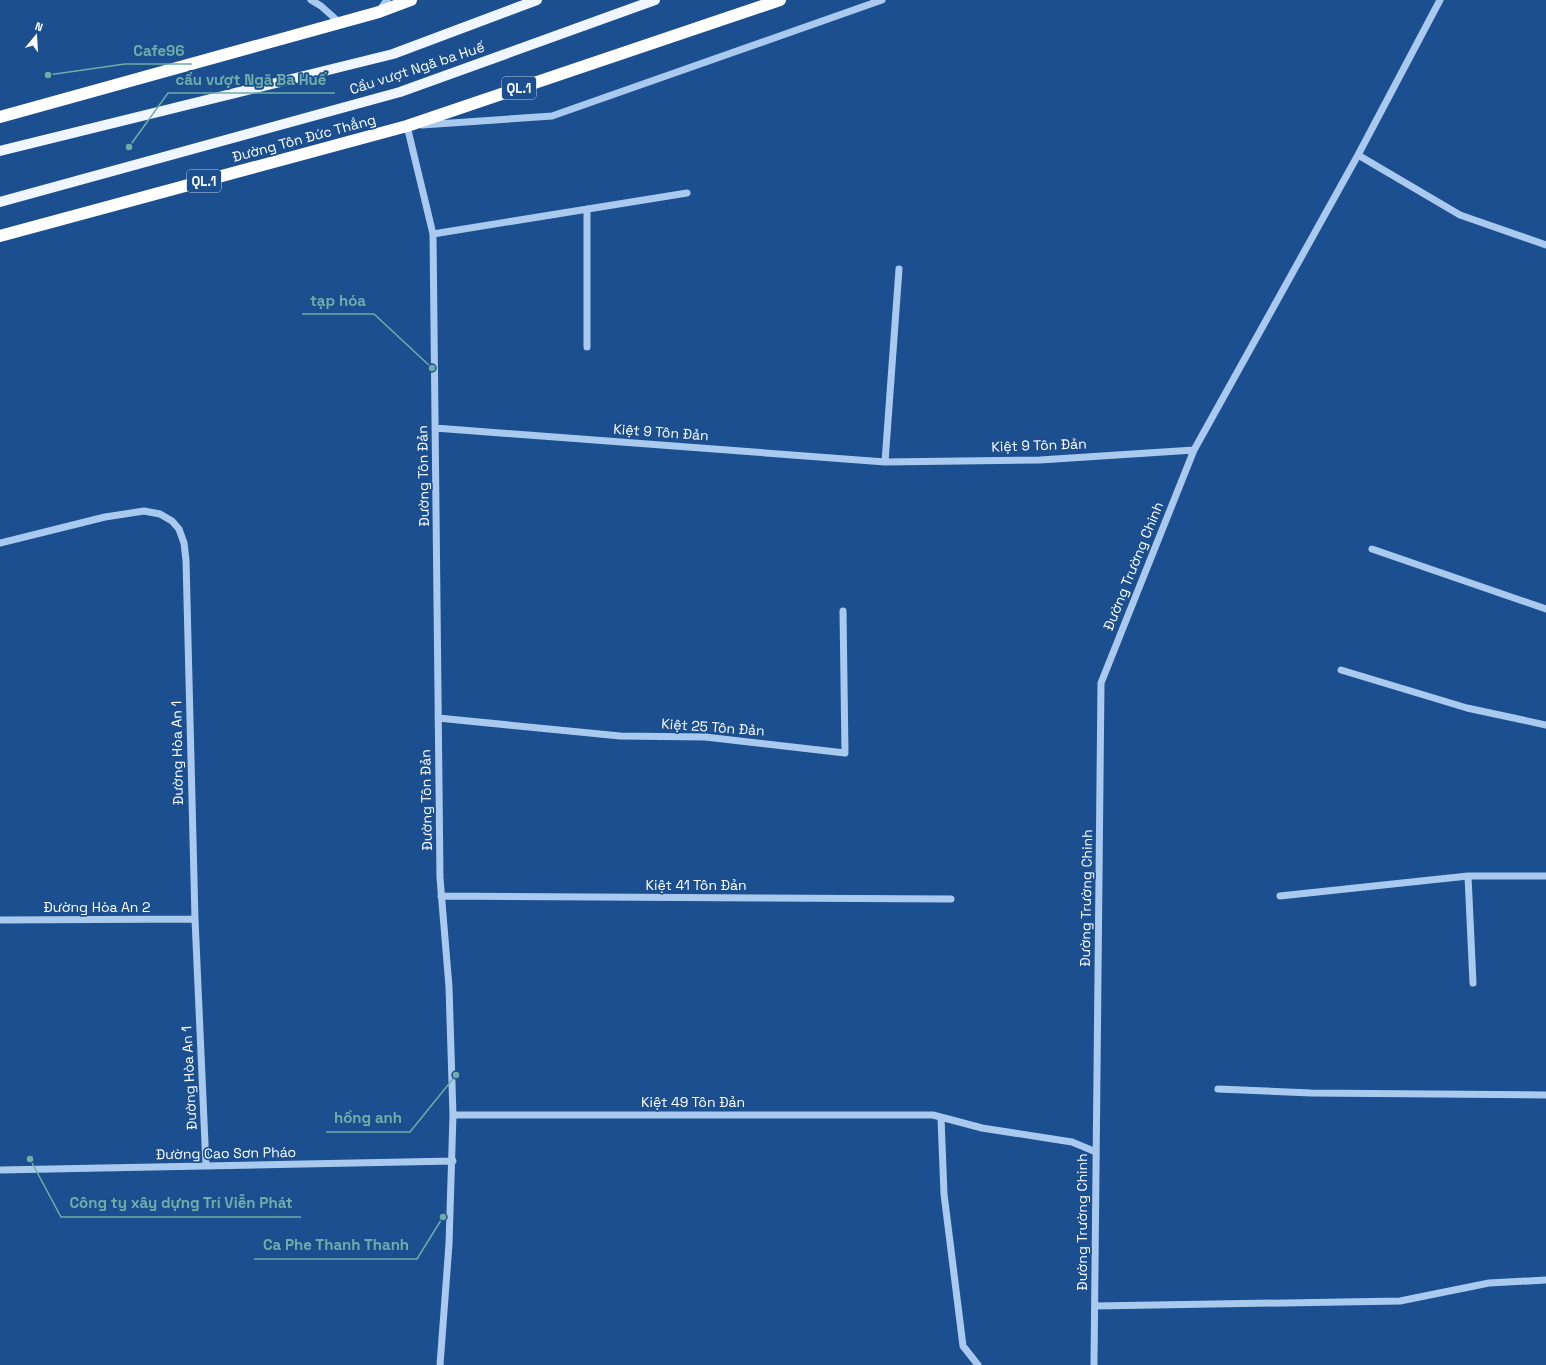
<svg xmlns="http://www.w3.org/2000/svg" width="1546" height="1365" viewBox="0 0 1546 1365" font-family="'Space Grotesk',sans-serif">
<style>
.lines{fill:none;stroke-linecap:round;stroke-linejoin:round}
.minor{stroke:#a9c9ee;stroke-width:7}
.major{stroke:#f0f6ff;stroke-width:10}
.highway{stroke:#fff;stroke-width:12}
.labels{text-anchor:middle;dominant-baseline:central;stroke-width:3.5;stroke-linejoin:round;paint-order:stroke}
.shield{fill:#1b4f8f;stroke:#bbcadd;stroke-width:1}
.shield-label{font-size:13px;font-weight:bold;fill:#fff}
.street-label{font-size:14px;fill:#fff;stroke:#1b4f8f}
.leader{fill:none;stroke:#6fada8;stroke-width:1.5}
.callout-dot{fill:#6fada8;stroke:#1b4f8f;stroke-width:1.5}
.callout-label{font-size:15px;text-anchor:middle;font-weight:bold;fill:#6fada8;stroke:#1b4f8f;stroke-width:3.5;stroke-linejoin:round;paint-order:stroke}
</style>
<rect width="100%" height="100%" fill="#1b4f8f"/>
<g class="lines">
<path class="minor" d="M311,0L321,6L340,23
M379,11L387,0
M422,125L552,116L882,0
M409,126H407L433,234L440,878L449,987L453,1115L449,1244L440,1365
M1358,155L1460,215L1546,245
M587,209V347
M433,234L687,193
M435,428L885,462L1040,460L1194,450
M885,462L899,269
M0,543L105,517L144,511L160,514L172,521L179,529L184,543L186,560L195,919L206,1166
M1372,549L1546,609
M1341,670L1467,708L1546,725
M438,718L620,736L705,737L845,753L843,611
M1468,876L1473,983
M441,896L951,899
M1280,896L1468,876H1546
M0,920L195,919
M1218,1089L1311,1093L1546,1095
M453,1115H933L982,1128L1072,1142L1096,1152
M941,1118L944,1194L963,1346L978,1365
M0,1170L453,1161
M1095,1306L1400,1301L1489,1283L1546,1280
M1094,1365L1101,683L1194,450L1358,155L1440,0"/>
<path class="major" d="M0,151L393,54L537,0
M0,202L400,92L655,0"/>
<path class="highway" d="M0,117L379,12L411,0
M0,236L407,126L780,0"/>
</g>
<g class="labels">
<g class="shield">
<rect x="502" y="77" width="34" height="22" rx="3"/>
<rect x="187" y="170" width="34" height="22" rx="3"/>
</g>
<g class="shield-label">
<text x="519" y="88">QL.1</text>
<text x="204" y="181">QL.1</text>
</g>
<g class="street-label">
<text transform="translate(417 68) rotate(-18)">Cầu vượt Ngã ba Huế</text>
<text transform="translate(304 138) rotate(-15)">Đường Tôn Đức Thắng</text>
<text transform="translate(661 432) rotate(4)">Kiệt 9 Tôn Đản</text>
<text transform="translate(1039 445) rotate(-2)">Kiệt 9 Tôn Đản</text>
<text transform="translate(423 476) rotate(-91)">Đường Tôn Đản</text>
<text transform="translate(1133 566) rotate(-68)">Đường Trường Chinh</text>
<text transform="translate(713 727) rotate(4)">Kiệt 25 Tôn Đản</text>
<text transform="translate(177 753) rotate(-91)">Đường Hòa An 1</text>
<text transform="translate(426 800) rotate(-91)">Đường Tôn Đản</text>
<text x="696" y="885">Kiệt 41 Tôn Đản</text>
<text transform="translate(1086 898) rotate(-89)">Đường Trường Chinh</text>
<text x="97" y="907">Đường Hòa An 2</text>
<text transform="translate(189 1078) rotate(-93)">Đường Hòa An 1</text>
<text x="693" y="1102">Kiệt 49 Tôn Đản</text>
<text transform="translate(226 1153) rotate(-1)">Đường Cao Sơn Pháo</text>
<text transform="translate(1082 1222) rotate(-90)">Đường Trường Chinh</text>
</g>
</g>
<path class="leader" d="M48 75L125 64H192M129 147L168 93H335M432 368L374 314H302M456 1075L410 1132H326M30 1159L61 1217H301M443 1217L417 1259H254"/>
<g class="callout-dot">
<circle cx="48" cy="75" r="4"/>
<circle cx="129" cy="147" r="4"/>
<circle cx="432" cy="368" r="4"/>
<circle cx="456" cy="1075" r="4"/>
<circle cx="30" cy="1159" r="4"/>
<circle cx="443" cy="1217" r="4"/>
</g>
<g class="callout-label">
<text x="159" y="56">Cafe96</text>
<text x="251" y="85">cầu vượt Ngã Ba Huế</text>
<text x="338" y="306">tạp hóa</text>
<text x="368" y="1123">hồng anh</text>
<text x="181" y="1208">Công ty xây dựng Trí Viễn Phát</text>
<text x="336" y="1250">Ca Phe Thanh Thanh</text>
</g>
<g transform="translate(36 36) rotate(18)" stroke="#1b4f8f" stroke-width="3" paint-order="stroke">
<path d="M0-3L7 15L0 10L-7 15Z" fill="#ffffff"/>
<text y="-6" font-size="11" font-weight="bold" text-anchor="middle" fill="#ffffff">N</text>
</g>
</svg>
